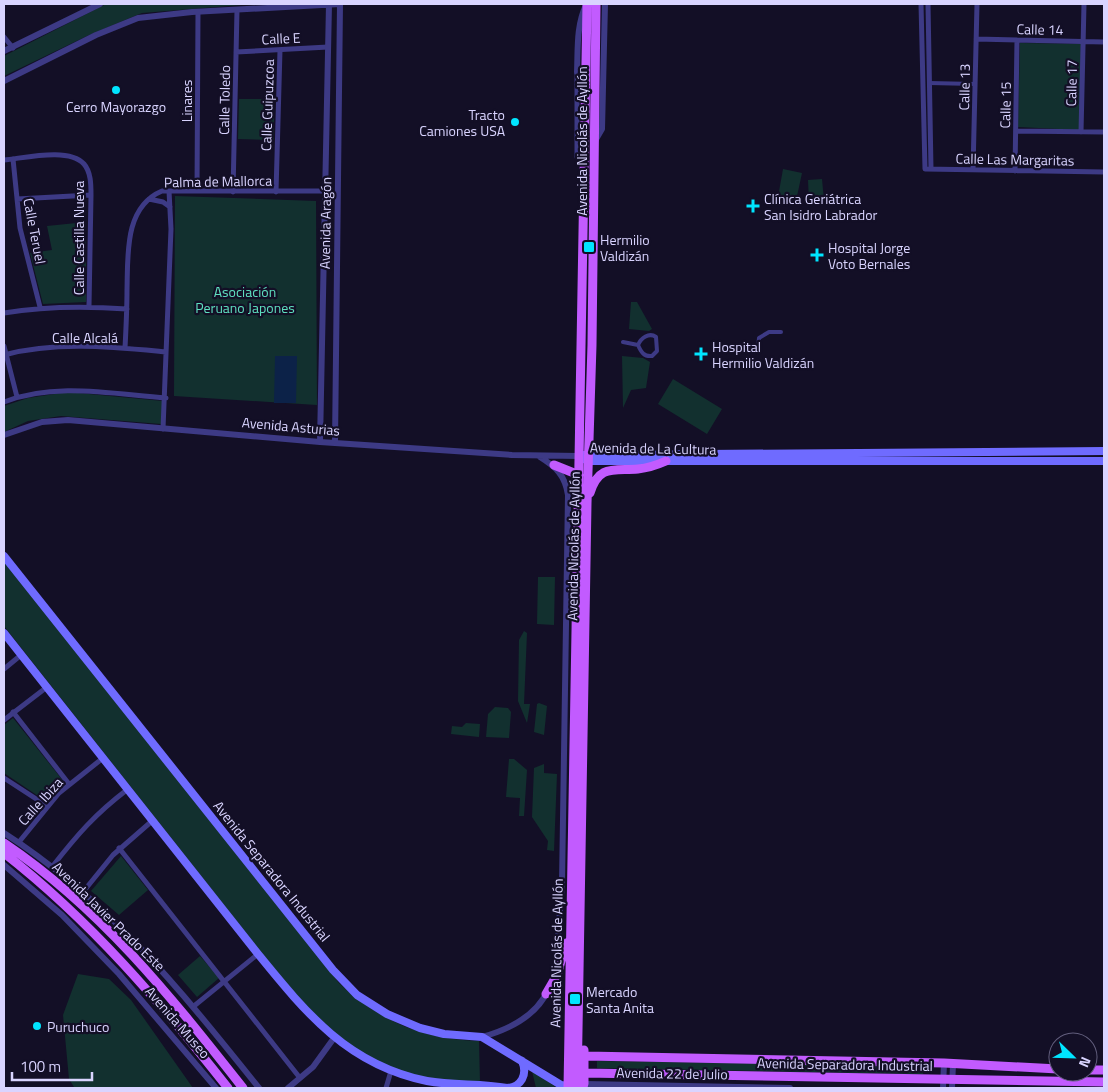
<svg xmlns="http://www.w3.org/2000/svg" width="1108" height="1092" viewBox="0 0 1108 1092" font-family="'Titillium Web',sans-serif">
<style>
.green{fill:#12302f}
.water{fill:#0c2248}
.lines{fill:none;stroke-linecap:round;stroke-linejoin:round}
.pedestrian{stroke:#3d3a85;stroke-width:4}
.minor{stroke:#3d3a85;stroke-width:5}
.tertiary{stroke:#3d3a85;stroke-width:6}
.secondary{stroke:#6f6bff;stroke-width:8}
.primary{stroke:#c25bff;stroke-width:9}
.poi-dot{fill:#00e5ff;stroke:#130f26;stroke-width:2}
.labels{text-anchor:middle;dominant-baseline:central;stroke-width:4.5;stroke-linejoin:round;paint-order:stroke}
.street-label{font-size:14px;fill:#d9d4ff;stroke:#130f26}
.poi-label{font-size:14px;fill:#d9d4ff;stroke:#130f26;text-anchor:start}
.park-label{font-size:14px;fill:#5fe0c0;stroke:#130f26}
</style>
<rect width="100%" height="100%" fill="#130f26"/>
<path class="green" d="M106,4H254L142,13L89,35L4,76V56Z
M1020,43L1082,44L1079,130L1018,127Z
M239,99H274V140L238,139Z
M783,169L802,173L796,201L778,197Z
M822,179L824,201L809,202L808,180Z
M175,196L316,201L317,405L174,396Z
M86,222V302L43,304L30,253L52,250L47,226Z
M631,302H637L652,329L649,331L629,329Z
M622,356L643,358L650,362L646,388L631,390L623,408Z
M673,379L722,409L707,434L658,404Z
M68,392L163,401L161,424L61,416L28,421L4,432V406L28,398Z
M4,556L339,983C381,1022 422,1039 479,1041L480,1083C437,1080 394,1075 357,1051C339,1039 323,1023 306,1009L4,626Z
M538,577H555L554,625L537,624Z
M524,631L527,633L524,704H530L527,723L518,701L519,640Z
M539,703L547,706L544,735L534,732L537,704Z
M495,707L508,708L511,712L509,738L486,737L488,714Z
M13,718L64,782L47,802L4,773V725Z
M466,723L480,724L479,737L451,734L452,726L462,727Z
M509,759H514L527,770L524,816H519L520,798L506,797Z
M544,764V773L557,774L554,851L547,850L548,841L532,817L534,768Z
M121,856L148,890L119,915L91,891Z
M200,956L219,978L197,997L178,975Z
M78,974L109,979L131,1000L193,1088L74,1087L69,1079L63,1015Z
M597,1061L922,1066L923,1074L597,1068Z
M532,1071L557,1088H536Z"/>
<path class="water" d="M275,356H297L296,403H274Z"/>
<g class="lines">
<path class="pedestrian" d="M929,83L975,84
M623,342L638,345C641,338 649,332 656,337L657,351L652,356C644,357 641,352 638,345
M758,351L759,338L769,332H781"/>
<path class="minor" d="M921,4L925,169L1104,172
M928,4L931,169
M4,37L13,48
M976,39L1104,42
M236,52L328,47
M1016,131L1104,132
M1081,132L1084,4
M577,157V72
M13,159L20,228L40,307
M4,160C25,158 69,147 84,164C91,172 91,185 91,195L89,306
M973,170L977,4
M1015,171L1017,40
M197,191L198,12
M233,192L237,10
M276,192L280,50
M17,199L91,195
M149,199L163,202L170,207
M4,313C46,306 85,306 127,309
M4,346L17,397
M125,348C126,329 127,309 127,290C128,255 124,207 162,191H325
M4,355C57,341 112,347 166,352
M4,402C55,382 112,394 166,398
M163,429L171,229L169,191
M4,669L21,655
M13,712L69,784
M4,720L47,687
M4,778L47,806
M19,842L59,793L103,758
M119,848L300,1078
M52,867C77,835 95,814 128,789
M83,892L113,855L152,821
M194,1006L258,954
M386,1088L391,1071"/>
<path class="tertiary" d="M4,51L100,4
M577,72C578,50 576,26 586,5
M4,81L96,35L138,18L192,12L340,4
M595,141L602,129L605,4
M4,435L42,422L68,420L320,442L512,455L579,456
M320,442L329,4
M335,443L340,4
M540,457C556,467 565,475 568,495L562,884L556,964
M4,833C109,900 182,992 259,1088
M4,865L62,915L119,974L216,1088
M482,1037C507,1030 536,1017 548,990
M584,1084L790,1088
M288,1088L313,1067L334,1038
M943,1088L944,1063
M952,1088L953,1064"/>
<path class="secondary" d="M584,455L1104,451
M584,459L588,461H1104
M4,556L333,970L357,995L387,1014L420,1028L444,1034L482,1037L561,1085L573,1087
M4,633L258,954C306,1013 348,1065 427,1081C454,1086 481,1083 507,1088
M507,1088C521,1087 528,1075 522,1061"/>
<path class="primary" d="M554,465L579,475
M590,493C599,464 614,471 638,469C648,468 657,465 666,461
M4,843C102,909 171,997 243,1088
M4,853C91,921 160,1002 228,1088
M546,994L557,975L566,943
M586,1056L944,1063L1058,1069
M1088,1070H1104
M585,1073L1104,1082
M577,1087L584,1084V1050
M568,1088L587,4
M577,1088L587,503L592,345L596,4"/>
</g>
<g class="poi-dot">
<circle cx="116" cy="90" r="5"/>
<circle cx="515" cy="122" r="5"/>
<path d="M750.5 198.5h5v5h5v5h-5v5h-5v-5h-5v-5h5z"/>
<rect x="583" y="241" width="12" height="12" rx="2.5"/>
<path d="M814.5 247.5h5v5h5v5h-5v5h-5v-5h-5v-5h5z"/>
<path d="M698.5 346.5h5v5h5v5h-5v5h-5v-5h-5v-5h5z"/>
<rect x="569" y="993" width="12" height="12" rx="2.5"/>
<circle cx="37" cy="1026" r="5"/>
</g>
<g class="labels">
<g class="street-label">
<text transform="translate(1040 29) rotate(1)">Calle 14</text>
<text transform="translate(281 38) rotate(-3)">Calle E</text>
<text transform="translate(1071 83) rotate(-89)">Calle 17</text>
<text transform="translate(964 87) rotate(-89)">Calle 13</text>
<text transform="translate(224 100) rotate(-89)">Calle Toledo</text>
<text transform="translate(186 101) rotate(-90)">Linares</text>
<text transform="translate(267 105) rotate(-88)">Calle Guipuzcoa</text>
<text transform="translate(1005 105) rotate(-89)">Calle 15</text>
<text transform="translate(581 141) rotate(-90)">Avenida Nicolás de Ayllón</text>
<text transform="translate(1015 159) rotate(1)">Calle Las Margaritas</text>
<text transform="translate(218 181) rotate(-1)">Palma de Mallorca</text>
<text transform="translate(325 223) rotate(-89)">Avenida Aragón</text>
<text transform="translate(35 231) rotate(79)">Calle Teruel</text>
<text transform="translate(78 238) rotate(-90)">Calle Castilla Nueva</text>
<text x="85" y="337">Calle Alcalá</text>
<text transform="translate(291 426) rotate(5)">Avenida Asturias</text>
<text transform="translate(653 448) rotate(1)">Avenida de La Cultura</text>
<text transform="translate(573 546) rotate(-89)">Avenida Nicolás de Ayllón</text>
<text transform="translate(40 801) rotate(-48)">Calle Ibiza</text>
<text transform="translate(272 871) rotate(51)">Avenida Separadora Industrial</text>
<text transform="translate(109 916) rotate(44)">Avenida Javier Prado Este</text>
<text transform="translate(556 953) rotate(-89)">Avenida Nicolás de Ayllón</text>
<text transform="translate(178 1022) rotate(49)">Avenida Museo</text>
<text transform="translate(845 1064) rotate(1)">Avenida Separadora Industrial</text>
<text transform="translate(672 1073) rotate(1)">Avenida 22 de Julio</text>
</g>
<g class="poi-label">
<text x="116" y="106" text-anchor="middle">Cerro Mayorazgo</text>
<text x="505" y="114" text-anchor="end">Tracto<tspan x="505" dy="16">Camiones USA</tspan></text>
<text x="764" y="198">Clínica Geriátrica<tspan x="764" dy="16">San Isidro Labrador</tspan></text>
<text x="600" y="239">Hermilio<tspan x="600" dy="16">Valdizán</tspan></text>
<text x="828" y="247">Hospital Jorge<tspan x="828" dy="16">Voto Bernales</tspan></text>
<text x="712" y="346">Hospital<tspan x="712" dy="16">Hermilio Valdizán</tspan></text>
<text x="586" y="991">Mercado<tspan x="586" dy="16">Santa Anita</tspan></text>
<text x="47" y="1026">Puruchuco</text>
</g>
<g class="park-label">
<text x="245" y="291">Asociación<tspan x="245" dy="16">Peruano Japones</tspan></text>
</g>
</g>
<rect width="1108" height="1092" fill="none" stroke="#d9d4ff" stroke-width="10"/>
<g transform="translate(1073 1057) rotate(113)"><circle r="24" fill="#130f26" stroke="#625e7d"/>
<path d="M0-4L9 19L0 12L-9 19Z" fill="#00e5ff"/>
<text y="-8" font-size="14" font-weight="bold" text-anchor="middle" fill="#d9d4ff">N</text>
</g>
<path d="M12 1072v8h80v-8" fill="none" stroke="#d9d4ff" stroke-width="2.5"/>
<text x="20" y="1072" font-size="15" fill="#d9d4ff" stroke="#130f26" stroke-width="4" paint-order="stroke">100 m</text>
</svg>
